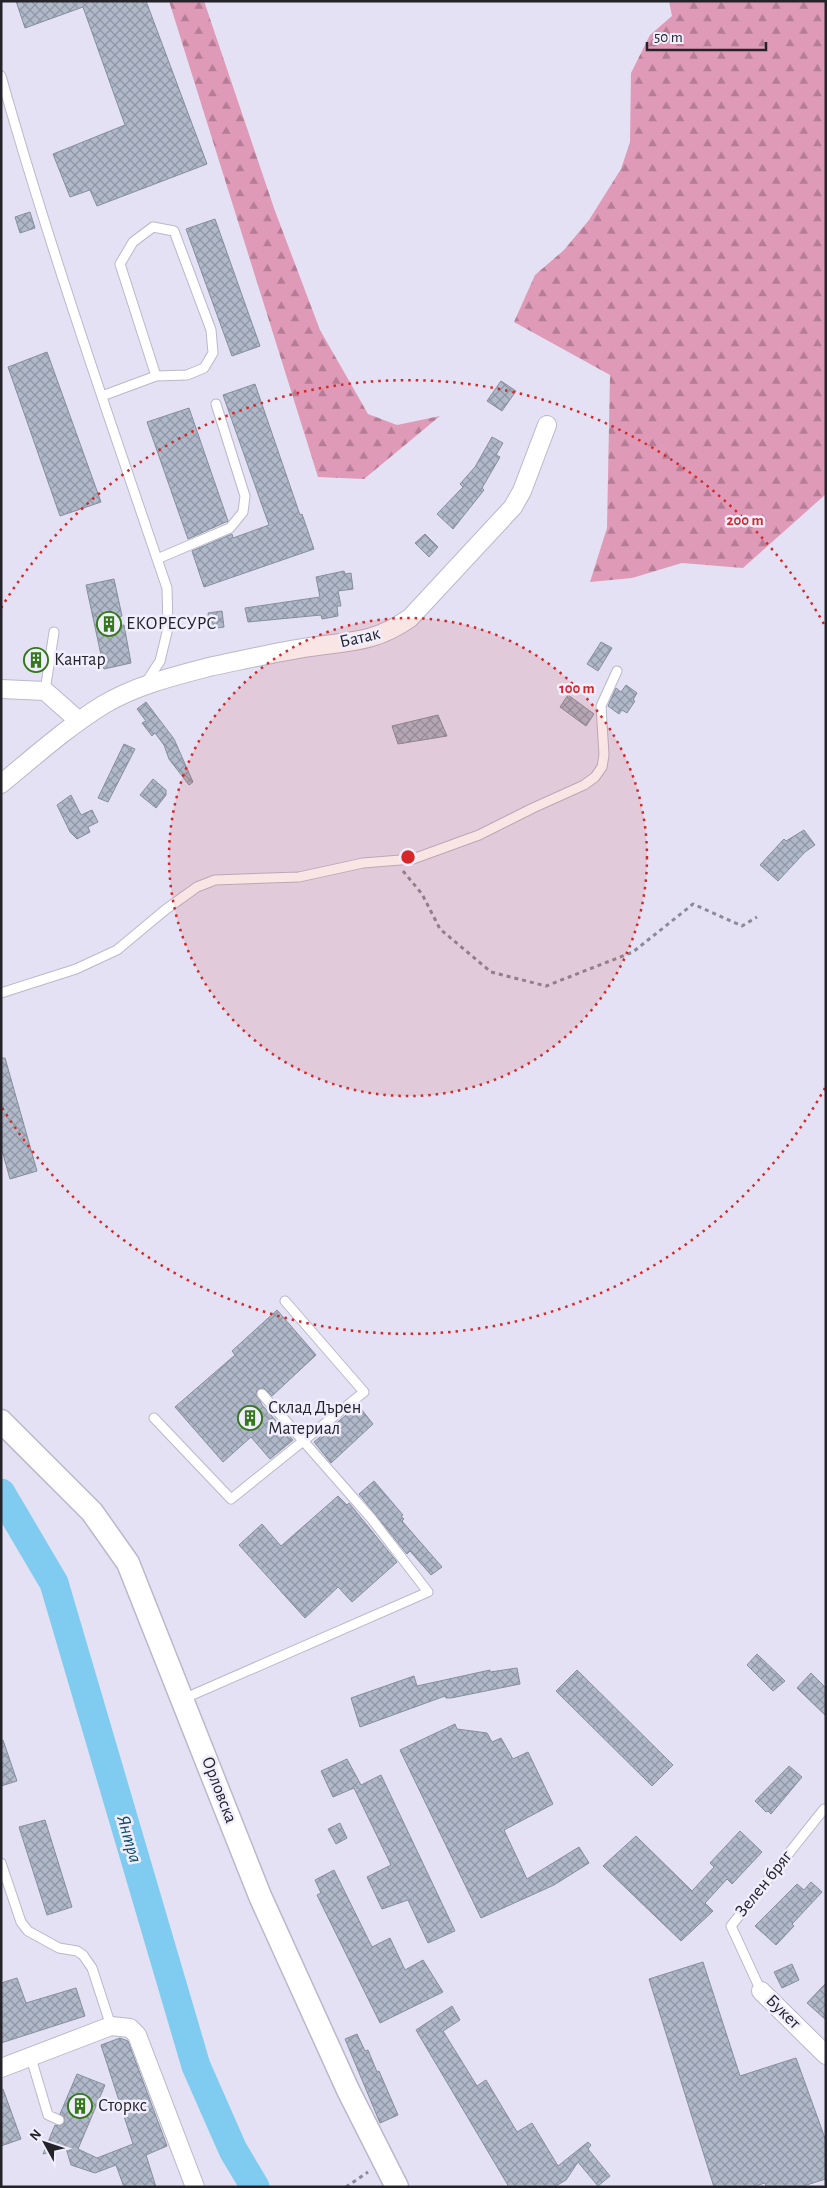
<svg xmlns="http://www.w3.org/2000/svg" width="827" height="2188" viewBox="0 0 827 2188" font-family="'Alegreya Sans',sans-serif">
<style>
.forest{fill:url(#forest-firs)}
.lines{fill:none;stroke-linecap:round;stroke-linejoin:round}
.river{stroke:#80cbf0;stroke-width:29}
.building{fill:url(#building-cross-hatch);stroke:#868f9e}
.service-casing{stroke:#bab8ca;stroke-width:11}
.minor-casing{stroke:#bab8ca;stroke-width:20}
.tertiary-casing{stroke:#bab8ca;stroke-width:25}
.path{stroke:#8b8a97;stroke-width:3;stroke-dasharray:4 4;stroke-linecap:butt}
.service{stroke:#fff;stroke-width:9}
.minor{stroke:#fff;stroke-width:18}
.tertiary{stroke:#fff;stroke-width:22}
.ring{fill:none;stroke:#d62828;stroke-width:2.5;stroke-dasharray:2.5 5}
.labels{text-anchor:middle;dominant-baseline:central;stroke-width:5;stroke-linejoin:round;paint-order:stroke}
.poi-label{font-size:18px;fill:#24232a;stroke:#f0eefd;text-anchor:start}
.street-label{font-size:18px;fill:#24232a;stroke:#f0eefd}
.water-label{font-size:19px;font-style:italic;fill:#0e4d65;stroke:#f0eefd}
.centre{fill:#d62828;stroke:#f0eefd;stroke-width:2.5}
.ring-label{font-size:15px;text-anchor:middle;font-weight:bold;fill:#d62828;stroke:#f0eefd;stroke-width:5;stroke-linejoin:round;paint-order:stroke}
</style>
<defs>
<pattern id="forest-firs" width="22" height="20" patternUnits="userSpaceOnUse" patternTransform="scale(1.25)"><rect width="22" height="20" fill="#df9ab7"/><path d="M5 1l3.5 6h-7zM16 11l3.5 6h-7z" fill="#b57d95"/></pattern>
<pattern id="building-cross-hatch" width="8" height="8" patternUnits="userSpaceOnUse" patternTransform="scale(1.25)"><rect width="8" height="8" fill="#b0b9c9"/><path d="M0 0l8 8M0 8l8-8" fill="none" stroke="#8f96a3"/></pattern>
</defs>
<rect width="100%" height="100%" fill="#e3e1f3"/>
<path class="forest" d="M169,1H204L275,211L320,330L368,414L397,425L440,416L364,479L318,477Z
M669,1H826V494L743,568L682,563L632,578L590,582L607,528L610,375L514,322L535,275L564,250L589,220L621,169L630,142L631,73L650,35L672,16Z"/>
<g class="lines">
<path class="river" d="M1,1493L54,1583L196,2066L233,2150L255,2187"/>
</g>
<path class="building" d="M16,1H146L207,164L97,206L90,190L70,197L53,154L125,125L83,7L25,28Z
M30,212L35,228L20,233L15,217Z
M215,219L260,346L232,356L186,229Z
M47,352L101,502L60,516L8,367Z
M501,381L516,391L502,411L487,401Z
M255,384L300,515L302,514L314,549L204,587L192,551L232,534L233,538L269,525L223,395Z
M189,408L228,521L188,539L147,422Z
M492,437L503,443L496,455L500,457L482,488L484,490L453,529L437,514L463,487L460,484L475,467Z
M425,534L438,547L429,557L415,543Z
M344,571L345,574L351,573L353,589L338,591L341,606H337L338,616L322,619L321,615L248,622L245,608L320,597L316,577Z
M114,579L122,616L115,618L117,626L124,625L131,663L104,669L86,585Z
M222,611L224,627L210,629L208,613Z
M601,642L612,648L598,671L587,664Z
M30,651L44,654L42,669L26,666Z
M626,685L637,693L633,700L635,701L627,713L622,710L619,714L608,706L616,688L621,692Z
M568,695L594,714L586,726L560,707Z
M146,702L174,739L193,782L189,785L169,759L164,745L155,733L152,736L142,723L146,721L137,709Z
M438,715L447,736L398,744L392,726Z
M124,744L135,749L108,802L98,798Z
M153,779L166,790V795L156,808L140,795Z
M71,795L81,815L92,810L98,822L88,827L90,832L77,839L70,832L57,805Z
M804,830L815,845L805,852L778,881L760,865L784,839L786,841Z
M1,1058H5L37,1171L10,1179L1,1147Z
M277,1310L316,1355L272,1396L264,1388L258,1389L256,1392L262,1405L293,1440L270,1459L251,1437L223,1462L175,1407L235,1355L232,1351Z
M358,1405L373,1424L331,1463L314,1442Z
M374,1481L403,1515L401,1516L404,1519L402,1521L442,1567L431,1575L410,1551L407,1554L359,1494Z
M338,1496L347,1505L349,1503L397,1562L352,1602L338,1587L305,1618L239,1545L262,1524L281,1546Z
M757,1654L785,1681L773,1691L747,1665Z
M517,1668L520,1684L451,1698H446L445,1696L360,1727L351,1698L414,1676L417,1686L490,1670V1672Z
M577,1670L673,1765L652,1786L556,1691Z
M811,1673L826,1688V1716L797,1688Z
M455,1724L457,1729L487,1733L492,1742L501,1738L513,1759L528,1752L553,1804L504,1830L527,1879L579,1847L589,1863L554,1885L481,1918L400,1750Z
M1,1740H3L17,1781L1,1786Z
M347,1759L361,1785L381,1775L455,1931L428,1943L408,1900L382,1909L367,1877L391,1865L354,1788L333,1797L321,1771Z
M789,1766L802,1777L771,1814L768,1811L766,1812L755,1801Z
M45,1820L72,1907L47,1915L19,1827Z
M340,1823L347,1838L336,1844L328,1829Z
M740,1831L762,1852L732,1884L727,1879L705,1903L713,1911L681,1941L603,1866L636,1836L692,1891L714,1867L710,1863Z
M334,1870L372,1947L390,1938L405,1970L423,1960L443,1992L380,2023L317,1895L321,1893L315,1880Z
M811,1882L822,1892L792,1924L794,1926L776,1945L755,1926L797,1884L804,1890Z
M703,1962L740,2076L796,2058L826,2141V2179L800,2187H766L765,2183L752,2187H714L649,1979Z
M792,1964L799,1980L782,1988L774,1972Z
M17,1978L26,2003L76,1988L85,2016L1,2043V1983Z
M826,1983V2020L807,2003Z
M452,2006L460,2020L443,2031L477,2086L486,2080L517,2132L532,2123L558,2166L588,2142L591,2145L588,2149L610,2176L598,2186L578,2162L566,2180L554,2187H509L416,2030Z
M357,2034L365,2051L368,2050L377,2072L379,2071L398,2115L380,2123L345,2039Z
M120,2038L128,2041L167,2146L146,2155L156,2187H124L116,2165L95,2173L71,2165L66,2148L43,2154L55,2125L60,2126L65,2122L64,2117L60,2114L77,2074L105,2085L78,2149L97,2158L133,2144L101,2045Z
M3,2089L21,2139L1,2146V2090Z"/>
<g class="lines">
<defs>
<path id="service" d="M1,76C50,249 109,418 167,588L168,628L160,661L145,684
M102,396L156,376L187,375L204,368L213,353L211,330L174,231L153,227L133,242L120,264L156,376
M157,559L230,528L243,512L245,496L216,404
M45,691L54,632
M1,993L76,969L117,950L165,910L197,887L215,880L299,877L363,863L413,859L479,835L533,808L584,785L595,777L602,767L604,755L601,706L617,671
M154,1418L231,1499L364,1392L285,1301
M183,1699L428,1592L371,1518L262,1394
M1,1863L21,1922L28,1931L59,1948L77,1951L83,1955L92,1968L111,2026
M761,1991L731,1926L824,1809
M31,2058L48,2115L59,2120"/>
<path id="minor" d="M1,689L45,691L79,721
M1,784C34,757 66,728 103,705C134,686 174,676 209,667C243,660 276,652 310,647C351,641 374,643 410,618L513,507L522,491L547,425
M761,1991L826,2055
M1,2068L111,2026L130,2028L137,2035L195,2187"/>
<path id="tertiary" d="M1,1421L92,1512L128,1563L260,1896L348,2090L397,2187"/>
</defs>
<use href="#service" class="service-casing"/>
<use href="#minor" class="minor-casing"/>
<use href="#tertiary" class="tertiary-casing"/>
<path class="path" d="M403,871L422,894L440,929L491,972L546,986L633,952L693,904L742,926L757,917
M346,2187L368,2172"/>
<use href="#service" class="service"/>
<use href="#minor" class="minor"/>
<use href="#tertiary" class="tertiary"/>
</g>
<circle cx="408" cy="857" r="239" fill="#d62828" fill-opacity=".12"/>
<g class="ring">
<circle cx="408" cy="857" r="239"/>
<path d="M825 1088A477 477 0 0 1 1 1106M1 608A477 477 0 0 1 825 626"/>
</g>
<defs>
<symbol id="building-ring" viewBox="-11 -11 22 22"><circle r="9.5" fill="#f0eefd" stroke="#347819" stroke-width="1.5"/><path d="M-4-6H4V6H1V3H-1V6H-4ZM-2.5-4.3h1.7v1.8h-1.7ZM.8-4.3h1.7v1.8H.8ZM-2.5-1h1.7V.8h-1.7ZM.8-1h1.7V.8H.8Z" fill="#347819"/></symbol>
</defs>
<g fill-rule="evenodd">
<use href="#building-ring" x="95" y="610" width="28" height="28"/>
<use href="#building-ring" x="22" y="646" width="28" height="28"/>
<use href="#building-ring" x="236" y="1404" width="28" height="28"/>
<use href="#building-ring" x="66" y="2092" width="28" height="28"/>
</g>
<g class="labels">
<g class="poi-label">
<text x="126" y="624">ЕКОРЕСУРС</text>
<text x="54" y="660">Кантар</text>
<text x="268" y="1408">Склад Дърен<tspan x="268" dy="21">Материал</tspan></text>
<text x="98" y="2106">Сторкс</text>
</g>
<g class="street-label">
<text transform="translate(360 638) rotate(-13)">Батак</text>
<text transform="translate(219 1790) rotate(69)">Орловска</text>
<text transform="translate(764 1884) rotate(-51)">Зелен бряг</text>
<text transform="translate(783 2012) rotate(45)">Букет</text>
</g>
<g class="water-label">
<text transform="translate(129 1839) rotate(74)">Янтра</text>
</g>
</g>
<circle cx="408" cy="857" r="8" class="centre"/>
<g class="ring-label">
<text x="745" y="525">200 m</text>
<text x="577" y="693">100 m</text>
</g>
<rect width="827" height="2188" fill="none" stroke="#24232a" stroke-width="5"/>
<g transform="translate(45 2143) rotate(310)" stroke="#f0eefd" stroke-width="4" paint-order="stroke">
<path d="M0-4L9 19L0 12L-9 19Z" fill="#24232a"/>
<text y="-8" font-size="14" font-weight="bold" text-anchor="middle" fill="#24232a">N</text>
</g>
<path d="M647 42v8h119v-8" fill="none" stroke="#24232a" stroke-width="2.5"/>
<text x="654" y="42" font-size="15" fill="#24232a" stroke="#f0eefd" stroke-width="4" paint-order="stroke">50 m</text>
</svg>
